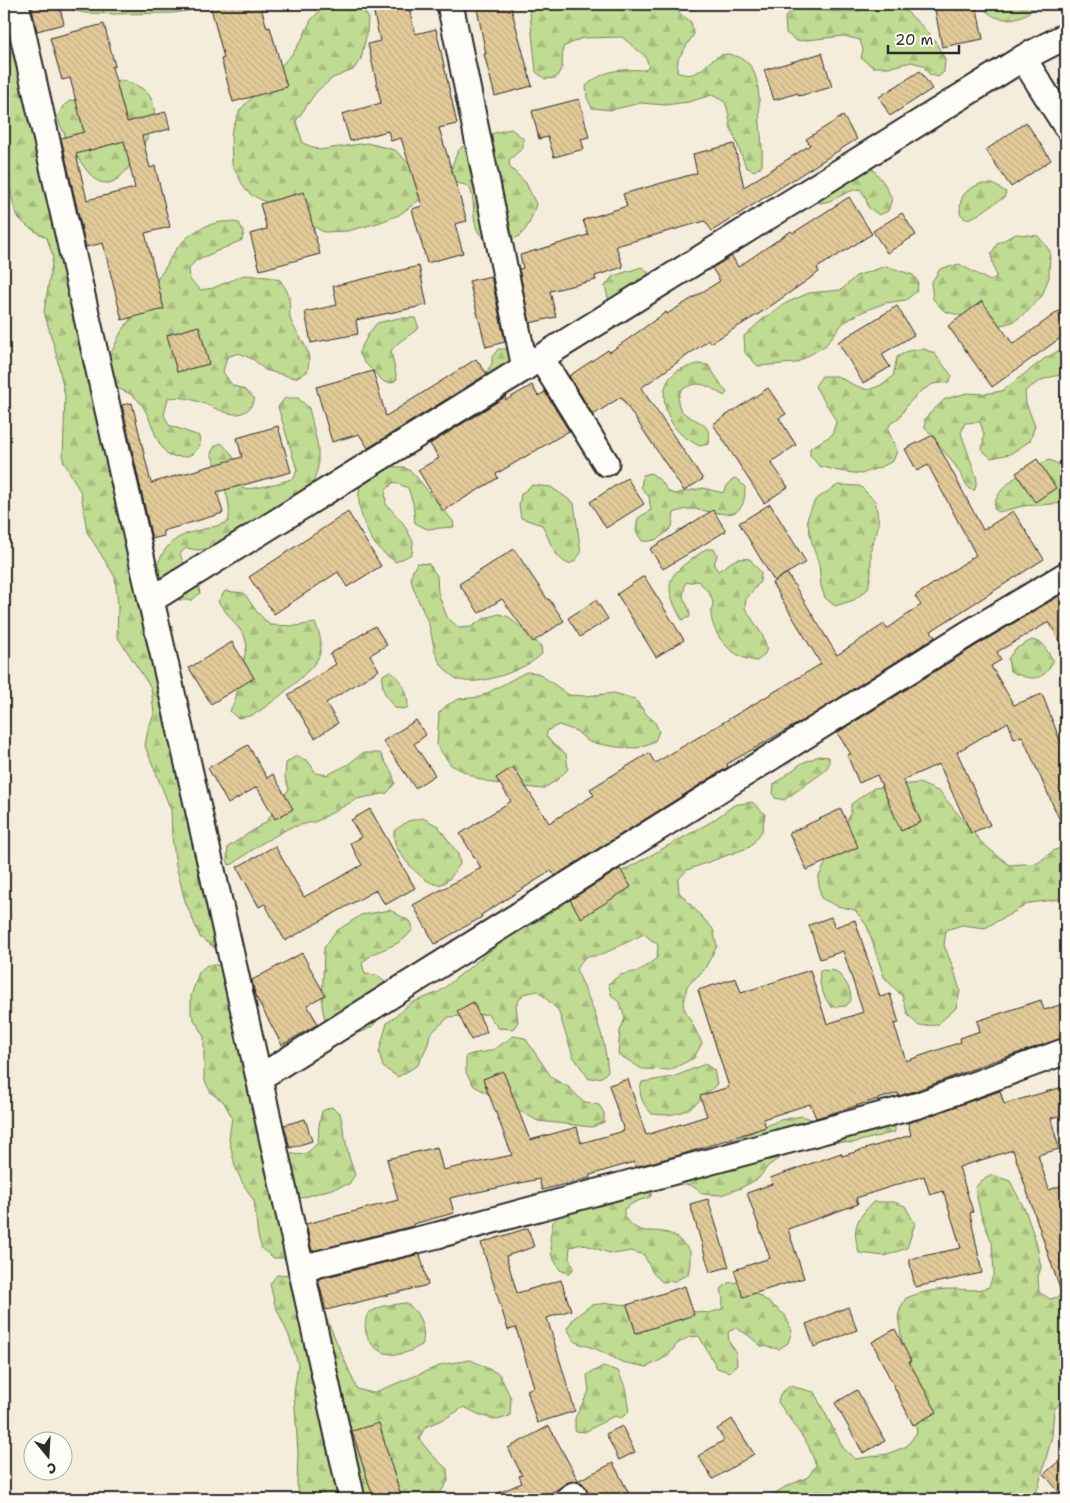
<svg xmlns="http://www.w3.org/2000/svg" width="1070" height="1503" viewBox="0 0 1070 1503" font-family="'Shantell Sans',sans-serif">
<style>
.forest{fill:url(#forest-firs);stroke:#76835e}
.building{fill:url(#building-back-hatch);stroke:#2b2b2b;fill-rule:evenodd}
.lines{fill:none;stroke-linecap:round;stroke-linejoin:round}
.minor-casing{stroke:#2b2b2b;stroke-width:29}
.minor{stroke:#fdfcf7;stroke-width:25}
</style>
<defs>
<pattern id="forest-firs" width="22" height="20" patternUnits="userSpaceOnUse" patternTransform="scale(1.25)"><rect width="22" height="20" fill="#c0db92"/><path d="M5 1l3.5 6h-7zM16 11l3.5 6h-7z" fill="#a5bc7e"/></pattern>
<pattern id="building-back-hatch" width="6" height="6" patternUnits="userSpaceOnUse" patternTransform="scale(1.25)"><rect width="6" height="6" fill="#e3ca99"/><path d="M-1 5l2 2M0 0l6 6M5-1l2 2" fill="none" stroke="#c3ae84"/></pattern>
</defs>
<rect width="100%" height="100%" fill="#f5eddb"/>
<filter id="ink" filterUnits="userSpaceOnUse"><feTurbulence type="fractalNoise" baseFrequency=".02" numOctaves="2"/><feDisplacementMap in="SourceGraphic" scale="10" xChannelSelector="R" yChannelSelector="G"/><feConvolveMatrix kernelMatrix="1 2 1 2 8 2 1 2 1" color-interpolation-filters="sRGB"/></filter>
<g filter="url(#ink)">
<path class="forest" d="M4,4H25L108,360L120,334L167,265C178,238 209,216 239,223L244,232L242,240L195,261L189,269L190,280L201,290L213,288L244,275L268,277L280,280C282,284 287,289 288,294C291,302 288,312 291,321C299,340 314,349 307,372L295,378L265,370L254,360L239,353L227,357L223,372L232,385L245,390L255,399C243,426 222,410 202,403C191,399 180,396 168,398L164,415L169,425L199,436L200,445C191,459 185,457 169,456C165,451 160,446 158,440C146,415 146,396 115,388L229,945L215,948L200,937L185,901L176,865L172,837L171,810L145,746L148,729L154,714L151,688L117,636L118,606L115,577L87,532L81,493L63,460L65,396L56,353L44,312L53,257L47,238C38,233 25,226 19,218C0,188 4,46 4,4Z
M69,4H200L193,10L173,13L115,14L85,13L72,10Z
M326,4H359L368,17L367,32L361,59L353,70L333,78L317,91L296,121L303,143L319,150L367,143L395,150L428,182L422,198L399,215L378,223L348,231L324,232L250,194L245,189L232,164L231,133L240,110L293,53L302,39L311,20Z
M529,4H572L590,6L596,4H668L691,22L694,34L678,59L677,72C703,83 705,55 728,54C729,54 735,56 736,56C763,64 758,100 760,123C761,138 763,151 762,166L754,171L746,167L730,126L729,114L725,102L712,95L688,102L665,105L641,103L611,110L592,108L587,98L586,86C605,69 620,69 645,70L649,66L645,56L622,37L582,38L563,47L562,67L556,78L545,79L536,72Z
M981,4H1036V7C1020,22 993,25 981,4Z
M878,8L906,11L920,24L935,41L945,59L944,72L938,77L929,74L923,65L911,62L891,67H873L861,58L863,50L860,40L844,36L797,41L786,33L785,17L794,9L848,12Z
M121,80C134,84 146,87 152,100C154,105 156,118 154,122C149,138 126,180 109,183C106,183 101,183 98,181C86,176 61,130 57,117L63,106L70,101L88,95L103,84Z
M511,129L523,138V148L509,160L510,167L526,183L536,204C530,224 524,242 499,241C493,241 486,240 481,236C470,223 476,205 471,191C469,184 461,184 455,183L450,173C453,165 455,153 462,147C473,139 498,131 511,129Z
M872,168L884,183L892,199L888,211L879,215L868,207L865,196L860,189C843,191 836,202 819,203L818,197L863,169Z
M980,184H993L1006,192L1004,198C992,203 977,219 965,219L960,213C960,195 964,191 980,184Z
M1016,234L1038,236L1050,251L1049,277L1042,296L1028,311L1013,322L997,326L944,311L933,299L931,283L940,269L959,264L990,281L996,277L991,254L998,243Z
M886,266L913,275L918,282L917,291L906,300L885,303L862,312L843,323L825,346L796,363L758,366L745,353L744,336L763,319L786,303L809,293L841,290L856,276Z
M642,267L648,272L647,281L615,303L608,298L605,286L613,276Z
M399,318H415L419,328C409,336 398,341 391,351L397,379L392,383L384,382L364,362L359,352L369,333L377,323Z
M1065,347H1066V375C1050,375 1038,381 1025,391L1026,403L1035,426L1030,441L1010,454L991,458L982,450L984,434L980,422L965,423L961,433L977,479L975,490L969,489L957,468L925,427V418L945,399L967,393L984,394L1002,391L1044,359Z
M498,349H512L529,354L479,382L492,364V357Z
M924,349L934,353L952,376L949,382L933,384L921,391L907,405L900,417L890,424L888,430L897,451L893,461L881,467L861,474L839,471L819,466L810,455V448L832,435L836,422C830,407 822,400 815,386L822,376H837L854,385L868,390L884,384L893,376L897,357L908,351Z
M698,364L708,365L727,393L724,396C707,385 700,379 681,390C680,393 678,398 678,402C681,424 714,415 709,444L699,446C693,442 687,439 682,435C665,421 655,387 676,372C681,368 691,366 698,364Z
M285,398H298L309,408L318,447V467L313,483L296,497L251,522L244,533L213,548L198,550L186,548L180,554C185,570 198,577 200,593L192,600H179C173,594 161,584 157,577C154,571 157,564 160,559C174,528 201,533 228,522C234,502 218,472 211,453L215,446L221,443C228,449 234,456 237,466C239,476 237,480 243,489C261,488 277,484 294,478L297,470L278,407Z
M1050,460L1066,468V503L1023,506L999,512L994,509C994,486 1030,466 1050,460Z
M404,467L413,473L453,521L454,527L427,529L415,523L413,503L408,488L394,482L385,491L386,504L403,523L413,541L412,554L396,562C388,556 378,550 373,541C360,522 346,474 380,468C388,466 396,467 404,467Z
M651,473L662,482L668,491L674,494L703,488L723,493L731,480L736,478L745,487C746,527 717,511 693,509C686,509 681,510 674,513L672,527C663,536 655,543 642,541L636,531L638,518L651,510L649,497L641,487L643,475Z
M532,485L551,487L574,503L581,553L574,562L568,564C552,556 550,539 542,525L521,518L519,505L521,494Z
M838,485L860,486L875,501L879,523L871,549V574L868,589L854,600L835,606L825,598L821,586L819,565L812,543L807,519L815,500Z
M706,549H714L717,555L714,565L718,571C732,563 732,557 750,559L761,573L760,582L746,599L745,608L763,636L767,649L764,655L757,661C734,659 714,639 711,615C710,611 713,607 713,604C712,594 704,587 698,581L685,583L683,597L689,609L690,617L682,620C658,578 672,573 706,549Z
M417,563L429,564L437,576L438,593L447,617L459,628L471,627L485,618L499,614L509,617L541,646L542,654C527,669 478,688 457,679C453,677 443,668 441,664C432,651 433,634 427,620C423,610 411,586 411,577C411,573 415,567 417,563Z
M225,591L244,593L257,612L270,625L296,626L315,623C320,634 323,644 319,656C315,669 265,710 252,715C248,717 242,717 237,718L230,711L235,701L247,645L244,635L218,602Z
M1032,640L1042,643L1053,660C1044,684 1029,680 1010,671L1008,659L1015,649Z
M390,671C402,680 408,691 408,707L404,709L395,708C386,697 380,689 383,675Z
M526,672L538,673L569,695L585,696L614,693L635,699L647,715L654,721L659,731L655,741L638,748L616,747L589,742L576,731L559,725L548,730L546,736L554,745L566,754L568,769L556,781L542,789L492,783L479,779L451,765L437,746L439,713L447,705L459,699L480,697Z
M363,753H380L392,773L395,783L387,793L357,799L317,821L289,828L259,845L233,864L229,865L227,859L228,847L266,822L289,789L285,778L286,763L296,756L308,761L316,773L327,775L347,765Z
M819,756L829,757V764L825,771L784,800L775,798L773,793L774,784L802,763Z
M919,783L940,792L981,842L1009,865L1038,863L1053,851L1066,845V903L1061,899L1030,903L985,928L962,925L946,930L944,945L954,970L960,991L956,1008L937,1025L919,1026L908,1015L902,996L884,977L867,926L855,910L837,906L821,898L818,878L851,813V804L874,788Z
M752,802L765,814L762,831L750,847L687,870L678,880L679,892L713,929L717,946L704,970L687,986L683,1006L702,1043L694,1058L670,1070L642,1069L618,1054L620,1031L625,1018L619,1002L612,996L608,984L620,975L639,971L657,958L658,945L644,934L601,955L585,957L576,969C591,1002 605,1035 608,1071L602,1077L589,1079L573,1056L558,1010L538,991L523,994L516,1005L518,1022L513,1029L498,1028L488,1014L449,1017L430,1034L428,1044L418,1065L398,1077L383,1067L379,1052L387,1023L411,1003L439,992L505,939L543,918L559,906L711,822L734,805Z
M423,818L438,826L458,854L460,864C455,871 450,881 442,884C427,889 399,856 395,843C394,839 394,835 394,831L408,821Z
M390,910L411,922L413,929C403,944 390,946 375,953C370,955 366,960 362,963L365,974L376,975L390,986C379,1023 379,1031 338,1037L325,1020L322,1006L324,948L335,932L361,915Z
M207,965H219L225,976L239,1026L237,1042L240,1054L249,1068L251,1085L250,1103L282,1136L289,1153C305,1157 307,1153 318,1143L319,1125L322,1111L331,1107L340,1113L349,1157L355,1175L349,1184L294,1200L289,1250L286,1258H274L262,1249L258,1236L254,1201L242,1182L235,1166L229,1139L232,1117L223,1101L211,1093L204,1079V1037L191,1014V996L199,972Z
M820,970L836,971C845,981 851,987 851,1000L846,1006L831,1007C823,995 818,985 820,970Z
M513,1036L525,1038L552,1078L570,1088L582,1101L599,1105L604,1113V1122L592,1127L538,1121L474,1086L466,1073V1056C473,1053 478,1053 485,1052C495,1050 505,1042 513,1036Z
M705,1064L714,1070L717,1084C694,1106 686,1118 652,1114C643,1104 637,1095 642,1082L673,1077Z
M802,1116L827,1124H895V1132L852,1143L837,1142L815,1144L788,1152L768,1166L759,1178L741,1188L721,1195L702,1194C688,1180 680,1183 663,1188L657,1182L711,1150L780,1120Z
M992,1175L1010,1181L1025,1210L1036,1241L1041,1267L1038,1277L1039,1292L1050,1299L1066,1295V1399L1064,1398L1054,1410L1052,1436L1038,1488L1031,1499H907L897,1491L875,1499H766L785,1487L808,1477L816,1465L808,1445L778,1402L780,1394L790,1386L814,1392L844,1449L856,1459L887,1454L907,1446L917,1432L898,1317L901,1307L906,1298C921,1292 936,1289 953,1289C968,1289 974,1292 989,1287L994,1273L992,1243L981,1215L975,1188L981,1181Z
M644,1187L653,1191L650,1197L635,1202L624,1209V1217C641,1237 646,1228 668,1233C677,1236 684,1244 690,1251V1264L688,1274L675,1281L662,1282L653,1273L644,1255L631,1251L613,1254L582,1244L570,1247L569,1258L574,1268L569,1274L560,1270L552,1256L550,1238L553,1222L567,1207Z
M873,1202H894L905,1206L915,1224L907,1248L885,1256L859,1253C852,1228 855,1221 873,1202Z
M291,1274L315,1292L357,1389L373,1393L444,1364L471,1360L499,1374L511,1398L510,1416L498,1420L482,1416L464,1407L446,1418L425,1427L419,1439L431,1454L447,1469L448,1481L438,1496L424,1499H301L297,1484L298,1453L294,1393L298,1364L289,1336L275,1305L270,1284L277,1275Z
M738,1282L766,1300L785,1315L792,1331L788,1343L779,1349L761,1346L748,1335L736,1328L728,1332L729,1342L736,1352L737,1365L729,1372L717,1368L699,1336L689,1337L677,1344L668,1356L647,1367L622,1362L596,1349L575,1342L567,1328L574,1318L591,1305L608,1303L709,1313L722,1309L723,1300L721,1289L728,1283Z
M405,1303C419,1309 427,1331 422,1345C412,1350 403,1356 391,1354C370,1352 360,1331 368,1313L383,1306Z
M603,1366L618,1371L625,1387L629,1412L621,1418L614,1416L585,1432L575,1431V1418L589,1391L587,1375Z"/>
<path class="building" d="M31,4H59L64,24L37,31Z
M210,4H260L267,28L270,27L287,87L233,102L221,59L224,58Z
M372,4H408L415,34L436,29L457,124L439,128L467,221L455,224L463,253L427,263L412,209L422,206L401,138L391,141L388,131L350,141L342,114L381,103L368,44L380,41Z
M476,4H510L532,86L495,96L484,54H486Z
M934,4H976L983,39L942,47Z
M104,24L115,66L112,67L127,122L166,112L170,129L142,136L150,168L155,166L170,227L145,233L164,309L122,320L103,243L86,247L61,138L84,132L70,78L62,80L50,38ZM124,141L135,188L87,200L76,154Z
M822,53L832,87L799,96L798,93L774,100L764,70Z
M920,71L932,89L890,116L879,97Z
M579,99L589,137L581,139L584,149L554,157L548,137L539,139L532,111Z
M843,116L857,139L712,231L705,221L616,246L623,267L595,276L596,280L550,291L556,317L530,323L519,269L523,268L520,255L588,235L583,220L627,206L623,194L697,173L693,154L734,144L744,187L810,145L806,139Z
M1026,122L1051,160L1011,187L986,150Z
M304,192L320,254L260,270L250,234L267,229L260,204Z
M849,197L872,234L817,268L819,272L765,310L711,343L709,340L641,388L703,479L684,491L621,397L593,415L569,376L608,350L610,352L666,312L667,314L720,281L712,268L732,256L738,267L791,231L793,233Z
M902,213L916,235L887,253L873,231Z
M419,266L427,305L356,320L358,334L311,343L305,312L337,305L333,286Z
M491,276L505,342L486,347L469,281Z
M982,301L1013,344L1066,306V334L992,387L948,326Z
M897,306L914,335L882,354L890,367L863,383L838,342Z
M199,326L209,364L177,372L167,335Z
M476,359L487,374L368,448L359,434L332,442L316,387L373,371L386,416Z
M532,385L538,396L545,392L569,431L496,474L498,478L443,511L418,470L439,458L430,444L505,397L506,400Z
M768,388L786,414L779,418L796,445L771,462L788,487L764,503L713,424Z
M132,403L151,483L242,457L237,438L278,426L291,472L217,492L223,513L163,531L164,536L152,539L122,405Z
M933,435L983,530L1013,511L1044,559L931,631L935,637L809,717L727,764L728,767L555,876L551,871L481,915L482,917L435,944L413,905L481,868L460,834L511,801L496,778L513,767L549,823L594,795L590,789L649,753L655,763L821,664L772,583L787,573L837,655L884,624L887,629L921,605L915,596L976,555L928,465L917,471L905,449Z
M1037,459L1056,488L1035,502L1016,473Z
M627,478L644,504L606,528L590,502Z
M770,504L806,562L774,581L739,523Z
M713,510L726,531L663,569L650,549Z
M348,512L381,566L347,587L338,572L274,614L249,577Z
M514,549L548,600L549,599L564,621L533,642L502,599L479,613L459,584Z
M644,576L684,640L656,657L617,594Z
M1059,596L1066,609V652L1049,622L997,652L1001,660L991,666L1014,705L1042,694L1061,743L1066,740V834L1022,736L1014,739L1008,722L957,752L990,825L971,833L939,764L903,780L921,822L901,831L877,775L859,783L847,755L851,754L837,733L977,645Z
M596,600L608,619L580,637L568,618Z
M375,626L387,645L370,655L379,670L326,703L338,723L315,738L288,695L336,664L330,654Z
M232,642L254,678L211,704L189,668Z
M416,720L426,735L414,744L435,775L415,788L383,741Z
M248,745L267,778L273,774L293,809L275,819L257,787L228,804L208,768Z
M370,809L415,888L385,905L376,890L285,941L265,904L259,907L237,867L275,846L304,897L362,865L350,843L361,837L351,820Z
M841,809L858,847L807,870L789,833Z
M620,869L631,887L581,918L570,900Z
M831,917L835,927L855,920L880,997L890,994L899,1023L894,1024L906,1061L961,1042L960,1038L980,1031L977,1021L1041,1000L1044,1010L1066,1003V1037L991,1062L915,1091L899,1096L898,1093L816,1118L810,1104L763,1119L766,1127L683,1154L635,1167L634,1162L590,1175V1178L542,1190L539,1179L450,1198L454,1213L413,1224V1226L312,1251L306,1224L398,1200L387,1159L437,1147L443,1170L512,1155L483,1079L503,1071L530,1140L577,1127L581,1143L624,1131L609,1085L628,1079L646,1135L707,1116L700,1096L729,1087L698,990L736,978L741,993L810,970L827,1024L863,1012L843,951L820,959L809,925Z
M302,953L325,995L307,1005L318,1024L282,1045L255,995L252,980Z
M473,1002L487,1032L471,1040L457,1011Z
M1066,1086V1114L1051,1118L1059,1149L1038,1155L1049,1190L1066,1184V1297L1063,1298L1013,1150L959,1167L973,1212L970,1213L982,1273L915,1287L909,1259L961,1248L943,1191L930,1195L924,1176L856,1198L858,1204L788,1229L804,1278L743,1297L734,1270L770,1258L747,1193L772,1184L770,1178L841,1153L842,1156L911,1135L908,1123L1000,1091L1004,1104Z
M305,1119L312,1141L290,1148L284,1125Z
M708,1199L729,1267L710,1272L690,1204Z
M528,1228L534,1247L506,1256L517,1293L561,1280L571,1310L547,1318L575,1411L537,1423L527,1390L534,1387L516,1328L508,1330L481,1243Z
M420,1254L428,1285L326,1310L318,1279Z
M685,1286L694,1315L636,1333L627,1305Z
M848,1307L857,1330L814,1347L806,1324Z
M895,1329L911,1361L909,1362L937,1412L913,1425L872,1342Z
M857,1390L885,1441L863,1453L835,1403Z
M732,1419L754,1454L713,1479L698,1456L724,1440L717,1429Z
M379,1423L390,1461L402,1499H374L364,1469L352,1431Z
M549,1426L578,1480L566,1483L558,1489L538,1499H484L522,1483L519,1476L522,1475L508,1448Z
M622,1426L635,1452L619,1460L606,1434Z
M1066,1455V1499H1065L1044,1474Z
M613,1463L632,1499H587L588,1494L586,1487L581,1482L577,1481Z"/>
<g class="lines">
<defs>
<path id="minor" d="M16,4L151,600L1023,58L1066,126
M450,4L525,368
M1023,58L1066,36
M541,358L606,463
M151,600L259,1078
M301,1268L438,1235L919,1105L1066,1051
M352,1499L259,1078L969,633L1066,575
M568,1499L574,1495"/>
</defs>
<use href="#minor" class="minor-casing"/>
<use href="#minor" class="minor"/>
</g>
</g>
<rect width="1070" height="1503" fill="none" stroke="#fdfcf7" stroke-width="20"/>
<rect x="10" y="10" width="1050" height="1483" fill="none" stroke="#2b2b2b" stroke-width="2" filter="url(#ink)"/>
<g transform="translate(48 1456) rotate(162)"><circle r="24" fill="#fdfcf7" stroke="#a9a8a5"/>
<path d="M0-4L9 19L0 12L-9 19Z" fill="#2b2b2b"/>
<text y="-8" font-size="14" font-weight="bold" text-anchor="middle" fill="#2b2b2b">С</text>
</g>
<path d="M888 45v8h71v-8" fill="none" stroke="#2b2b2b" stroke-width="2.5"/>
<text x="895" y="45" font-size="15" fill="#2b2b2b" stroke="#fdfcf7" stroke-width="4" paint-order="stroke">20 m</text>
</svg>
